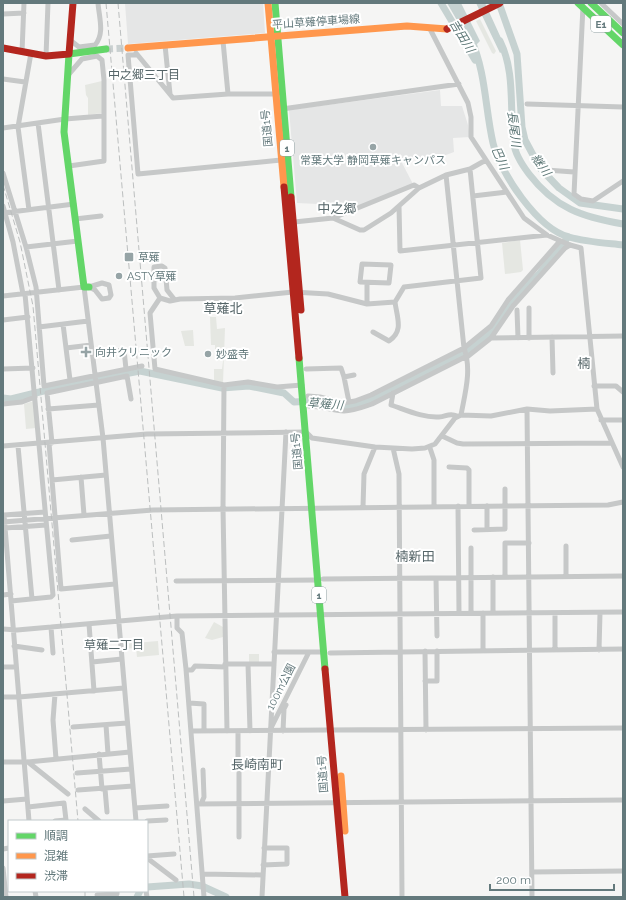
<svg xmlns="http://www.w3.org/2000/svg" width="626" height="900" viewBox="0 0 626 900" font-family="Raleway,'Noto Sans JP',sans-serif">
<style>
.built{fill:#e5e6e6}
.green{fill:#e5e7e2}
.water{fill:#c6d2d1}
.lines{fill:none;stroke-linecap:round;stroke-linejoin:round}
.river{stroke:#c6d2d1;stroke-width:7}
.secondary-tunnel{stroke:#c9d0d0;stroke-width:7;stroke-dasharray:7 3.5;stroke-linecap:butt}
.street{stroke:#c6c8c8;stroke-width:5}
.fast{stroke:#63d668;stroke-width:7}
.slow{stroke:#ff974d;stroke-width:7}
.jam{stroke:#b3261e;stroke-width:7}
.rail{stroke:#bcbfbf;stroke-width:1;stroke-dasharray:6 3;stroke-linecap:butt}
.poi-dot{fill:#96a4a6;stroke:#fff;stroke-width:1.5}
.labels{text-anchor:middle;dominant-baseline:central;stroke-width:4;stroke-linejoin:round;paint-order:stroke}
.shield{fill:#fff;stroke:#92a1a3;stroke-width:1}
.shield-label{font-size:10px;font-weight:bold;fill:#63797c}
.street-label{font-size:11px;fill:#63797c;stroke:#fff}
.poi-label{font-size:11px;fill:#63797c;stroke:#fff;text-anchor:start}
.water-label{font-size:12px;font-style:italic;fill:#5e7877;stroke:#fff}
.neighbourhood-label{font-size:12px;fill:#556568;stroke:#fff}
.quarter-label{font-size:13px;fill:#556568;stroke:#fff}
</style>
<rect width="100%" height="100%" fill="#f5f5f4"/>
<path class="built" d="M125,3H263L265,33L128,44Z
M440,90L441,106H462L468,125L470,137L453,138L454,152L432,160L402,158L401,161L413,184L359,206L297,203L289,110Z"/>
<path class="green" d="M480,19L496,51L494,54L492,53L476,21Z
M102,81V113L88,115V98L86,95L85,85Z
M520,240L523,270L521,272L505,274L502,243Z
M210,317H216L217,329L225,328L223,383L214,382V369H222L223,361L215,360V345H211Z
M193,330L194,346H185L181,331Z
M34,401L36,428L26,429L24,404Z
M214,622L223,627V637L212,640L205,638Z
M158,641L159,655L137,657L136,648L124,649L123,644Z
M249,654H259V662H249Z"/>
<path class="water" d="M447,3H461L480,41L473,48Z
M476,3H485L506,49L500,53Z"/>
<g class="lines">
<path class="river" d="M441,3L475,60
M499,3L517,54L522,127L525,140L540,168L559,188L580,203L623,209
M471,39C486,73 485,108 493,143C500,173 538,229 569,237C586,242 605,243 623,245
M500,41C516,73 509,110 514,144C515,154 523,166 529,174C555,208 582,217 623,224
M3,398L11,399L72,384L140,371L222,388L249,386L284,393L294,402L314,401L338,406H351L373,399L470,349L488,334L511,301L540,273L568,237
M147,887L189,884L202,886L226,897
M137,897L140,891"/>
<path class="secondary-tunnel" d="M106,49L128,48"/>
<path class="street" d="M601,3L623,24
M583,6L574,194L581,199L593,201L623,181
M3,14L24,13
M430,29L468,103L471,117V137L524,218L547,235L570,245L581,248L597,409L623,467
M70,40L79,47L95,45C105,34 99,17 98,3
M223,41L228,94
M165,45L170,94
M22,52L24,3
M136,53L173,98L228,94H275
M137,55H128L138,174L281,160
M46,56L48,3
M69,74L82,59L97,56L102,60L104,80V161L69,166
M3,79L25,82
M527,104L623,107
M282,109L459,84
M38,123L59,290
M3,128L65,119L103,116
M546,170L574,172
M3,173L26,247
M446,175L464,348C472,370 465,393 461,415
M473,196L507,192
M3,206L13,242L23,294
M399,206L400,251L547,235
M29,210L18,127L31,53
M3,213L74,204
M333,218L414,185L419,188
M75,219L101,216
M294,222L333,218L360,230H364L391,213L419,188L446,175L470,169L486,160
M78,241L26,247L36,287L44,386L142,366
M362,264L391,265L389,283L360,282Z
M102,283L109,285L111,295L109,298L102,299L95,290L89,287Z
M3,296L84,287L103,438L136,821
M160,298L150,313L155,369L224,385L248,382L277,387L302,385
M174,299L167,290L165,268L162,266L154,267V288L160,298L170,301L180,299L235,298L293,292L328,294L367,304L395,302L404,287L481,278L470,169
M367,304V283
M517,310L518,338
M3,320L28,317
M63,324L70,380
M39,327L88,321
M373,332L389,341C404,331 397,318 395,302
M552,337L553,373
M491,338L513,306L565,248L570,245
M529,338V308
M66,348L91,345
M92,354L124,350L126,369
M467,357L491,338L623,336
M3,369L33,368
M306,369L341,368L344,377L354,375
M344,377L349,402
M224,385L223,508L227,731
M594,386H616L623,392
M393,393L391,405C406,410 423,418 439,417C446,417 449,412 457,416
M308,396L320,397L343,403L355,401L371,395L464,348L491,326L508,300L560,241
M3,404L22,402L35,397
M309,406C323,406 332,411 344,411C354,411 363,407 372,404L467,356
M48,409L99,405
M527,409L532,897
M601,420H623
M442,436L457,443L463,444L612,443
M49,443L61,589L115,584
M52,443L47,393L127,376L131,399
M3,446L147,434L306,432L312,438L375,447L412,449L425,448L435,444L455,418L461,415L491,416L527,409L550,411L597,409
M18,446L32,599
M393,448L399,474L402,897
M430,448L434,460V506
M449,467L467,468L469,470V506
M81,477L84,515
M52,480L106,475
M458,506L459,613
M363,507L364,474L375,447
M3,522L153,510L608,505L623,502
M5,528L46,525
M487,529V506
M474,530L505,529V489
M72,540L111,536
M471,548V613
M566,576V546
M505,577V543H529
M436,578L437,636
M323,579L623,576
M176,581L318,580
M3,595L11,594
M11,601L51,597L53,595L25,294
M483,613V650
M493,613V577
M555,613V650
M177,616V628L182,633L186,669L204,897
M89,624L94,691
M51,627L53,653
M3,629L17,630L177,616L623,612
M14,646L42,650
M599,650L600,613
M425,651L426,730
M274,652H324
M330,653L623,649
M92,662L122,659
M225,664H273
M248,664L250,731
M3,667H15
M186,670H192L195,666L226,667
M425,681H437V651
M55,694L53,720L56,759
M3,697H19L124,688
M189,703L204,704V731
M106,725L108,754
M73,727L127,723
M271,728L309,652
M191,731L623,728
M238,731V766
M283,731L284,709L286,705
M99,754L102,789
M3,762H28L130,752
M28,762L68,794
M77,773L131,769
M239,773V837
M105,789L107,812
M78,790L133,786
M3,801L27,799
M197,804L623,800
M201,804L204,797L203,770
M28,807L64,803L66,820L55,821
M135,808L167,806
M85,809L99,821
M29,821L4,515L45,512
M147,821L166,820
M3,849L9,848
M147,856L174,854
M147,858L176,880
M263,865L287,864V848H264
M3,868L6,897
M532,872L623,871
M202,874L262,875
M35,891L36,897
M146,891L147,897
M97,895L117,894V891
M262,897L286,432"/>
<path class="fast" d="M275,3L291,197
M578,3L623,45
M591,3L623,33
M89,287H84L64,132L69,54L106,49
M299,358L325,669"/>
<path class="slow" d="M268,3L284,187
M128,48L407,26L447,29
M341,776L345,831"/>
<path class="jam" d="M447,29L500,3
M3,48L46,56L69,54L73,3
M284,187L299,358
M291,197L301,310
M325,669L345,897"/>
<path class="rail" d="M106,3L184,897
M118,3L194,897
M3,185L20,242L33,306L78,821
M85,891V897"/>
</g>
<g class="poi-dot">
<circle cx="373" cy="147" r="4"/>
<rect x="124" y="252" width="10" height="10" rx="2"/>
<circle cx="119" cy="276" r="4"/>
<path d="M84 346h4v4h4v4h-4v4h-4v-4h-4v-4h4z"/>
<circle cx="208" cy="354" r="4"/>
</g>
<g class="labels">
<g class="shield">
<rect x="591" y="16" width="20" height="16" rx="3"/>
<rect x="280" y="140" width="14" height="16" rx="3"/>
<rect x="312" y="587" width="14" height="16" rx="3"/>
</g>
<g class="shield-label">
<text x="601" y="24">E1</text>
<text x="287" y="148">1</text>
<text x="319" y="595">1</text>
</g>
<g class="street-label">
<text transform="translate(316 22) rotate(-4)">平山草薙停車場線</text>
<text transform="translate(267 128) rotate(-95)">国道1号</text>
<text transform="translate(297 451) rotate(-95)">国道1号</text>
<text transform="translate(281 687) rotate(-63)">100m公園</text>
<text transform="translate(323 774) rotate(-94)">国道1号</text>
</g>
<g class="poi-label">
<text x="373" y="160" text-anchor="middle">常葉大学 静岡草薙キャンパス</text>
<text x="138" y="257">草薙</text>
<text x="127" y="276">ASTY草薙</text>
<text x="95" y="352">向井クリニック</text>
<text x="216" y="354">妙盛寺</text>
</g>
<g class="water-label">
<text transform="translate(462 36) rotate(59)">吉田川</text>
<text transform="translate(514 129) rotate(83)">長尾川</text>
<text transform="translate(500 158) rotate(66)">巴川</text>
<text transform="translate(541 165) rotate(55)">継川</text>
<text transform="translate(325 404) rotate(5)">草薙川</text>
</g>
<g class="neighbourhood-label">
<text x="144" y="75">中之郷三丁目</text>
<text x="114" y="645">草薙二丁目</text>
</g>
<g class="quarter-label">
<text x="337" y="208">中之郷</text>
<text x="223" y="308">草薙北</text>
<text x="584" y="363">楠</text>
<text x="415" y="556">楠新田</text>
<text x="257" y="764">長崎南町</text>
</g>
</g>
<rect width="626" height="900" fill="none" stroke="#63797c" stroke-width="8"/>
<rect x="8" y="820" width="140" height="72" fill="#ffffff" stroke="#c1c9cb"/>
<rect x="16" y="833" width="20" height="6" fill="#63d668" stroke="#c1c9cb"/>
<text x="44" y="840" font-size="12" fill="#63797c">順調</text>
<rect x="16" y="853" width="20" height="6" fill="#ff974d" stroke="#c1c9cb"/>
<text x="44" y="860" font-size="12" fill="#63797c">混雑</text>
<rect x="16" y="873" width="20" height="6" fill="#b3261e" stroke="#c1c9cb"/>
<text x="44" y="880" font-size="12" fill="#63797c">渋滞</text>
<path d="M490 884v6h124v-6" fill="none" stroke="#63797c" stroke-width="2"/>
<text x="496" y="884" font-size="12" fill="#63797c" stroke="#ffffff" stroke-width="3" paint-order="stroke">200 m</text>
</svg>
